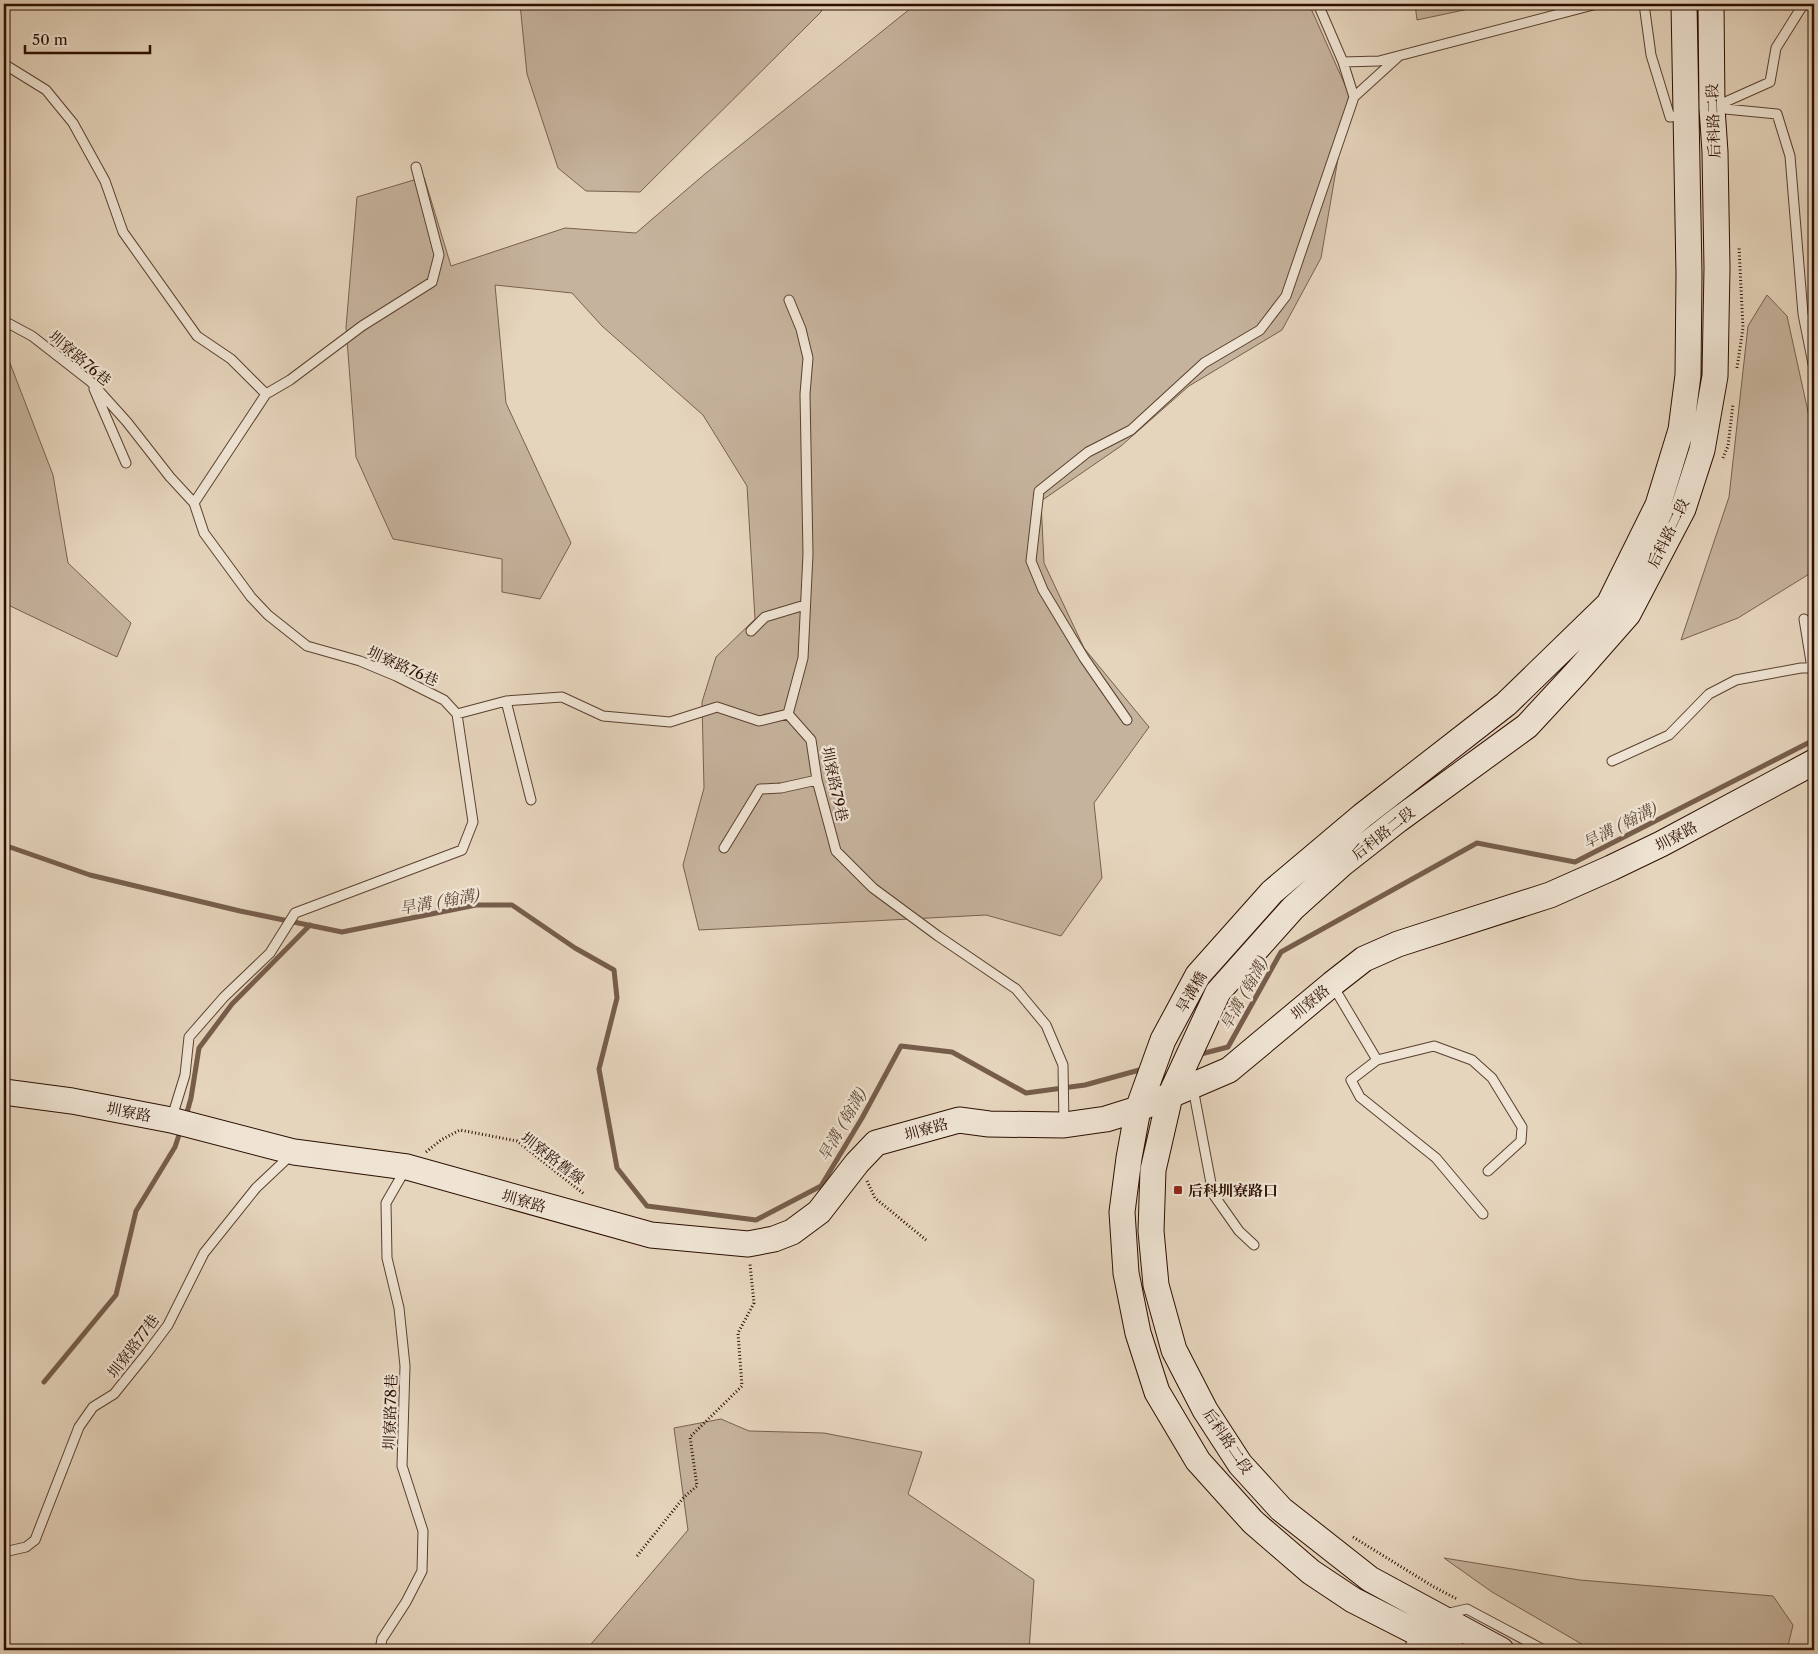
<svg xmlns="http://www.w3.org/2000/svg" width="1818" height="1654" viewBox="0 0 1818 1654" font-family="'Libre Caslon Text','Noto Serif TC',serif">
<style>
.green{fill:#c6b39d;stroke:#79604e}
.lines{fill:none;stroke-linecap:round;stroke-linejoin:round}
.stream{stroke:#765d4b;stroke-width:5}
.lane-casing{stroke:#5a402f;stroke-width:11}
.secondary-casing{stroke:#2c0e00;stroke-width:27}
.path{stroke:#2c0e00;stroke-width:3;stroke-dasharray:1 2.5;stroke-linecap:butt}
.lane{stroke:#efe4d4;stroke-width:9}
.secondary{stroke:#efe4d4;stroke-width:25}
.poi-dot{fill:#8f2418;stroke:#efe4d4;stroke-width:2}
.labels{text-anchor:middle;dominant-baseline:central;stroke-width:4.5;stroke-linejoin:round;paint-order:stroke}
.street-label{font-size:15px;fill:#2c0e00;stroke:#efe4d4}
.poi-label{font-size:15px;font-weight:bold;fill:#2c0e00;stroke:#efe4d4;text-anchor:start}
.water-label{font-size:16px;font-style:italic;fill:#634938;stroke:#efe4d4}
</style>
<rect width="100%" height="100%" fill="#e6d5bd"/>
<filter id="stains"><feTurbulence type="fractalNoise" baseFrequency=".004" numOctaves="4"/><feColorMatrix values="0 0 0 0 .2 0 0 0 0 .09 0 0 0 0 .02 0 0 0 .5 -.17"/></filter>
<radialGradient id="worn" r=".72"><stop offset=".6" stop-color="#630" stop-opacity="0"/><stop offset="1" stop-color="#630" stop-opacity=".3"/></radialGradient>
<path class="green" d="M520,4H824L821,12L640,192L586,191L558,168L527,74Z
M916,4H1309L1349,94L1321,258L1282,330L1189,386L1121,446L1041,501L1044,563L1084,648L1149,727L1094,803L1102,878L1061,936L986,915L699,930L683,865L704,788L702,702L716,657L755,619L747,486L703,415L602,326L572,293L495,285L506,403L571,543L540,599L502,592V559L393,539L356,457L346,327L357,197L424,177L451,266L565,228L636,233L706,173Z
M1415,4H1492L1417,20Z
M1767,295L1787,316L1814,439V571L1738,618L1681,640L1729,497L1748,326Z
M4,355L8,358L53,475L68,563L131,623L117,657L4,603Z
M721,1419L749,1431L824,1433L922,1452L908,1494L1034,1580L1029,1650H586L688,1530L674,1428Z
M1444,1558L1580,1580L1773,1596L1793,1625L1787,1650H1592L1492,1592Z"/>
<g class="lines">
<path class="stream" d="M4,845L90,875L240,911L342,932L476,905H512L575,948L614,970L617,998L599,1069L617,1168L647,1206L756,1220L821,1186L862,1118L901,1046L952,1052L1026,1093L1085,1085L1143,1069
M1197,1055L1228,1047L1281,952L1477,843L1575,862L1814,740
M186,1116L191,1098L199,1048L232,1004L310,925
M44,1382L116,1295L136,1211L175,1147L181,1129"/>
<defs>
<path id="lane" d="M1318,4L1343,62L1379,61L1597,4
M1644,4L1651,55L1670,117L1685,115
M4,64L46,90L73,123L105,181L123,232L197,336L231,359L266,394
M1354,97L1398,57
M1714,107L1770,82L1776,48L1801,8L1807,4
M1715,108L1777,114L1790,156L1803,314L1814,369
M789,300L801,329L808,358L805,394L808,554L803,658L788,714L811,740L817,780L836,851L873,888L938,936L1016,989L1046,1025L1063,1065L1064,1125
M4,321L32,336L91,382L127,422L170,477L194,503L204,533L251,597L268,615L307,646L360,661L396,676L444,700L457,714L473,822L462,850L295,913L270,953L224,997L189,1037L185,1075L172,1117
M94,389L126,463
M194,503L266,394L290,380L362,326L432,282L439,255L416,167
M1804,619L1812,668
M751,631L765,617L805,605
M506,701L531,800
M457,714L506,701L562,697L603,716L670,722L717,707L759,721L788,714
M1127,720L1084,658L1043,590L1031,561L1039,491L1088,452L1131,430L1204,363L1260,330L1286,296L1354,97L1343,62
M1612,761L1669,735L1709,694L1736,680L1801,668H1814
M724,848L760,789L781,788L817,780
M1333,986L1377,1060L1351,1080L1360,1097L1436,1158L1483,1214
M1377,1060L1434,1046L1472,1060L1492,1078L1522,1127L1521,1141L1488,1171
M1193,1088L1213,1194L1239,1231L1254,1245
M4,1552L26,1547L35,1540L79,1427L93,1407L114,1394L147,1353L168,1325L204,1253L256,1188L292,1154
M1445,1614L1467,1609L1544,1650
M380,1650L382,1639L406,1602L422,1571L423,1531L402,1466L405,1366L399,1308L387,1258L386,1203L405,1170
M1408,1650L1417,1633"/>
<path id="secondary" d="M4,1092L72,1101L171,1120L294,1152L407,1167L651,1235L748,1244L774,1239L792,1232L819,1212L857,1163L876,1143L959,1120L989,1124L1064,1125L1106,1119L1138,1109L1229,1070L1332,984L1364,959L1398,944L1550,895L1611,868L1661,844L1814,762
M1451,1650L1353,1600L1311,1572L1253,1522L1198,1461L1157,1392L1138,1333L1126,1273L1122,1212L1129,1158L1138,1109L1163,1040L1198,975L1272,892L1362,816L1506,704L1609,604L1658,505L1681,430L1688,375L1689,274L1684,4
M1501,1650L1370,1579L1281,1509L1240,1464L1205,1410L1174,1350L1156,1285L1151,1231L1153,1170L1170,1096L1218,992L1293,908L1342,864L1398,820L1527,726L1577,672L1628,614L1683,509L1702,450L1715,376L1717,268L1715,152L1712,108L1711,4"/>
</defs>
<use href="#lane" class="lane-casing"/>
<use href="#secondary" class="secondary-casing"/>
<path class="path" d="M1737,368L1743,328L1739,247
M1723,458L1728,446L1733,404
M426,1152L441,1140L460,1130L517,1141L584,1194
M867,1181L875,1198L926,1240
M1353,1537L1434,1587L1457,1599
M637,1556L684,1497L697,1486L690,1437L742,1386L738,1333L754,1303L750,1264"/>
<use href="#lane" class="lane"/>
<use href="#secondary" class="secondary"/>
</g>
<rect class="poi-dot" x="1173" y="1185" width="10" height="10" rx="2.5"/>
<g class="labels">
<g class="street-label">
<text transform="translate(1713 121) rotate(-92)">后科路二段</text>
<text transform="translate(80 358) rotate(40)">圳寮路76巷</text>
<text transform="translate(1668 533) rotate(-64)">后科路二段</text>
<text transform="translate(403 666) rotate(24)">圳寮路76巷</text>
<text transform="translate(835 784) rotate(78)">圳寮路79巷</text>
<text transform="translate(1383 833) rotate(-38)">后科路二段</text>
<text transform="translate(1676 836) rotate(-28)">圳寮路</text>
<text transform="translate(1191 992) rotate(-59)">旱溝橋</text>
<text transform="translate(1310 1002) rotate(-40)">圳寮路</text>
<text transform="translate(129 1112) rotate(11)">圳寮路</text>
<text transform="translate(926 1129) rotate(-16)">圳寮路</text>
<text transform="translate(553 1158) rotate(37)">圳寮路舊線</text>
<text transform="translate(524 1201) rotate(16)">圳寮路</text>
<text transform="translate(133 1346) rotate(-53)">圳寮路77巷</text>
<text transform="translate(390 1412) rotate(-88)">圳寮路78巷</text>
<text transform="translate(1228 1441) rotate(56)">后科路二段</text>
</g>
<g class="poi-label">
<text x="1188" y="1190">后科圳寮路口</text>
</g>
<g class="water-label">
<text transform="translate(1620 825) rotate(-27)">旱溝 (翰溝)</text>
<text transform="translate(440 901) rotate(-10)">旱溝 (翰溝)</text>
<text transform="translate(1244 993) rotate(-61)">旱溝 (翰溝)</text>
<text transform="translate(842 1124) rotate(-60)">旱溝 (翰溝)</text>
</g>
</g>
<rect width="1818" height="1654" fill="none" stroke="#e6d5bd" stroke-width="20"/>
<rect x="5" y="5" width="1808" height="1644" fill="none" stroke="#2c0e00" stroke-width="2.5"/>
<rect x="10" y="10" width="1798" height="1634" fill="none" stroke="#2c0e00"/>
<path d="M25 45v8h125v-8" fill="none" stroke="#2c0e00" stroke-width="2.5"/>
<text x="32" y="45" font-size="15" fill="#2c0e00" stroke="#efe4d4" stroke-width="4" paint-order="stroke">50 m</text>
<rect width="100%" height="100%" filter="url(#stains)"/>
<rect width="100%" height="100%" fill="url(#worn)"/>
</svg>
